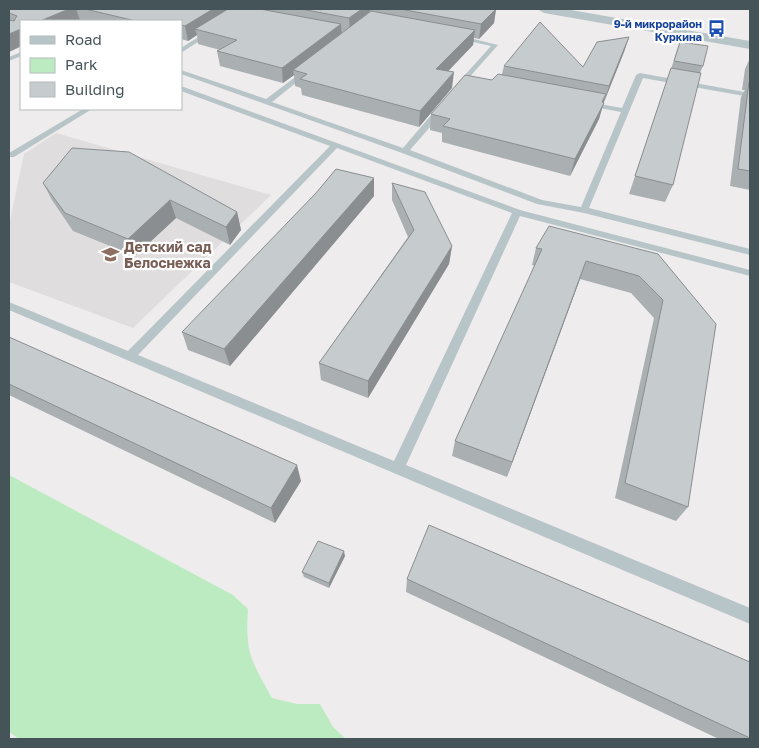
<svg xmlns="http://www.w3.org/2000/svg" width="759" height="748" viewBox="0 0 759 748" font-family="'Golos Text',sans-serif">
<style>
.education{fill:#e0ddde}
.green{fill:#bcebc1}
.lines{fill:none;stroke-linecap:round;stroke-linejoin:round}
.service{fill:#b8c5c8;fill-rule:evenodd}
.tertiary{fill:#b8c5c8;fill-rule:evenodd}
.wall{fill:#aaafb1}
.shaded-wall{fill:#8b8e90}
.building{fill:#c6cbce;stroke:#8b8e90}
.labels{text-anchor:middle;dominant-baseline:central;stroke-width:4.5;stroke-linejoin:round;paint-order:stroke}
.far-transit-label{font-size:11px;font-weight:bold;fill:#164399;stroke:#fff;text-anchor:end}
.education-label{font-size:14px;font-weight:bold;fill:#785e54;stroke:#fff;text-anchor:start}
</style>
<rect width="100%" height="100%" fill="#efeced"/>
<path class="education" d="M56,133L271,195L133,328L9,282V225L24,154Z"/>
<path class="green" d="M9,475L233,595L248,609C245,654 251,660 272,698L297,704H320L333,727L346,739H19L9,732Z"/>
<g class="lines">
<path class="service" d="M208,31L213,32L181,53V48Z
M457,35L498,45L458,90H455V86L491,46L455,38Z
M21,52V56L9,61V57Z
M306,69L312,70L272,102L403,148L438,107H444V111L410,150L542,200L581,207L621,112L583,105V101L622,108L636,75L640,73L750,93V97L643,78L589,208L750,249V255L584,213L537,204L402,153L181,74V70L266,99Z
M181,86L520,210L750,270V276L520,216L406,465L750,608V624L9,310V302L128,351L330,146L181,91ZM337,148L512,213L394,461L138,355Z
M83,109H92L14,157H9V153Z"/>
<path class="tertiary" d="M537,9H565L750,41V49L544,13Z"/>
</g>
<path class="wall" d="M9,9H319L320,10L322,9H496L494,23L479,39L474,38L473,45L448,71L452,88L419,127L302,95L301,88L295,86L294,75L283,83L220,66L217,51L220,50L198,44L197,35L188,41L181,39V21H84L80,20L9,52Z
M629,37L624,52L604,102L599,119L570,176L442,142V133L430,130L431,114L502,74L504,66L583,67Z
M680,42L703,66L700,73L673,185L665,202L629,194Z
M750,58V190L730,186L741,97L745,90H742L745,69Z
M72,148L237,212L241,230L230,245L176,218L135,256L73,231L52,200L43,183Z
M374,178V196L230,366L188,350L182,332Z
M392,183L452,246L449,264L368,398L321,380L319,363L408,237L392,200Z
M536,248L658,254L688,507L676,521L615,498L654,318L631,293L580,279L507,477L452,456L455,441L535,266L532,265Z
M9,337L301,481L275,523L9,395Z
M345,556L329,588L304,577L302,572Z
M407,579L750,662V739H719L406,592Z"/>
<path class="shaded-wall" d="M69,9H76L80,20L78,21H40Z
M213,9H237L195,29L197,35L188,41L185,26Z
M362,9H370V17L350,32L349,18Z
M496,9L494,23L479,39L481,24Z
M341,24L342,38L293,70L294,75L283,83L282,68Z
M21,29V46L9,52V34Z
M475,30L473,45L435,85L436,69Z
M629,37L624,52L604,102L609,86Z
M454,72L452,88L419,127L420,111Z
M606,94L599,119L570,176L575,159Z
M374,178V196L230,366L224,349Z
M170,200L176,218L135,256L128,239Z
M237,212L241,230L230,245L226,227Z
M452,246L449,264L368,398V381Z
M586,261L580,279L507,477L512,462Z
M297,465L301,481L275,523L271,508Z
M344,551L345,556L329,588V583Z"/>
<path class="building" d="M9,9H69L40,21H21V29L9,34V20L14,21L17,16L9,13Z
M85,9H213L185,26L181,25V21H136Z
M228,9H260L341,24L282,68L217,51L237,40L195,29Z
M301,9H319L320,10L322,9H362L349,18Z
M400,9H496L481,24Z
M371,11L475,30L436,69L454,72L420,111L300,79L307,74L293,70Z
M540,22L583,67L597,42L629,37L609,86L504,66Z
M680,42L708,46L703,66L674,61Z
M671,68L701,73L673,185L635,176Z
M498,74L606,94L602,102L604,103L575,159L443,126L450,119L431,114L465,75L492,80Z
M749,82H750V171L738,169Z
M72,148L129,152L237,212L226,227L170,200L128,239L65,213L43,183Z
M336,169L374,178L224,349L182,332L316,193Z
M392,183L425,192L452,246L368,381L319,363L414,230Z
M549,226L658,254L716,324L688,507L625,483L663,300L639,276L586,261L512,462L455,441L542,249L536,248Z
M9,337L297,465L271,508L9,384Z
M429,525L750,662V738L407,579Z
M318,541L344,551L329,583L302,572Z"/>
<defs>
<symbol id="bus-bare" viewBox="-9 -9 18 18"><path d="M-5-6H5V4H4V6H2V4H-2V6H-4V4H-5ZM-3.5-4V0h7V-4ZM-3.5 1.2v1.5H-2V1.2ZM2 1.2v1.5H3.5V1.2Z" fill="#1a4fb4" stroke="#fff" stroke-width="2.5" paint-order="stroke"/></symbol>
<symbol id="school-bare" viewBox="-9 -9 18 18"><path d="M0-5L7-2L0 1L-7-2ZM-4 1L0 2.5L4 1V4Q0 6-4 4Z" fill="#8d6e63" stroke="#fff" stroke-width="2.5" paint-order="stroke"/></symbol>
</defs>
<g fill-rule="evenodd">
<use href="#bus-bare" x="704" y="16" width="25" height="25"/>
<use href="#school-bare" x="98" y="242" width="25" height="25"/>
</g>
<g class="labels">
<g class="far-transit-label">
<text x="702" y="23">9-й микрорайон<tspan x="702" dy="13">Куркина</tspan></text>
</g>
<g class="education-label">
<text x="124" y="246">Детский сад<tspan x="124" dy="16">Белоснежка</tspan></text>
</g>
</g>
<rect width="759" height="748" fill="none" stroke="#455458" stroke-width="20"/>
<rect x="20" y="20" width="162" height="90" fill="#ffffff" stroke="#b5bbbc"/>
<rect x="30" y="36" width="25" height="8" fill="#b8c5c8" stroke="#b5bbbc"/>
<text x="65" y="45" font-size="15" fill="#455458">Road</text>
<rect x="30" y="58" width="25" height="15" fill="#bcebc1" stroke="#b5bbbc"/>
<text x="65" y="70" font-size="15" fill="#455458">Park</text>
<rect x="30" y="82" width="25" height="15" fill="#c6cbce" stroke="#b5bbbc"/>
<text x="65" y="95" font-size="15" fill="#455458">Building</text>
</svg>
